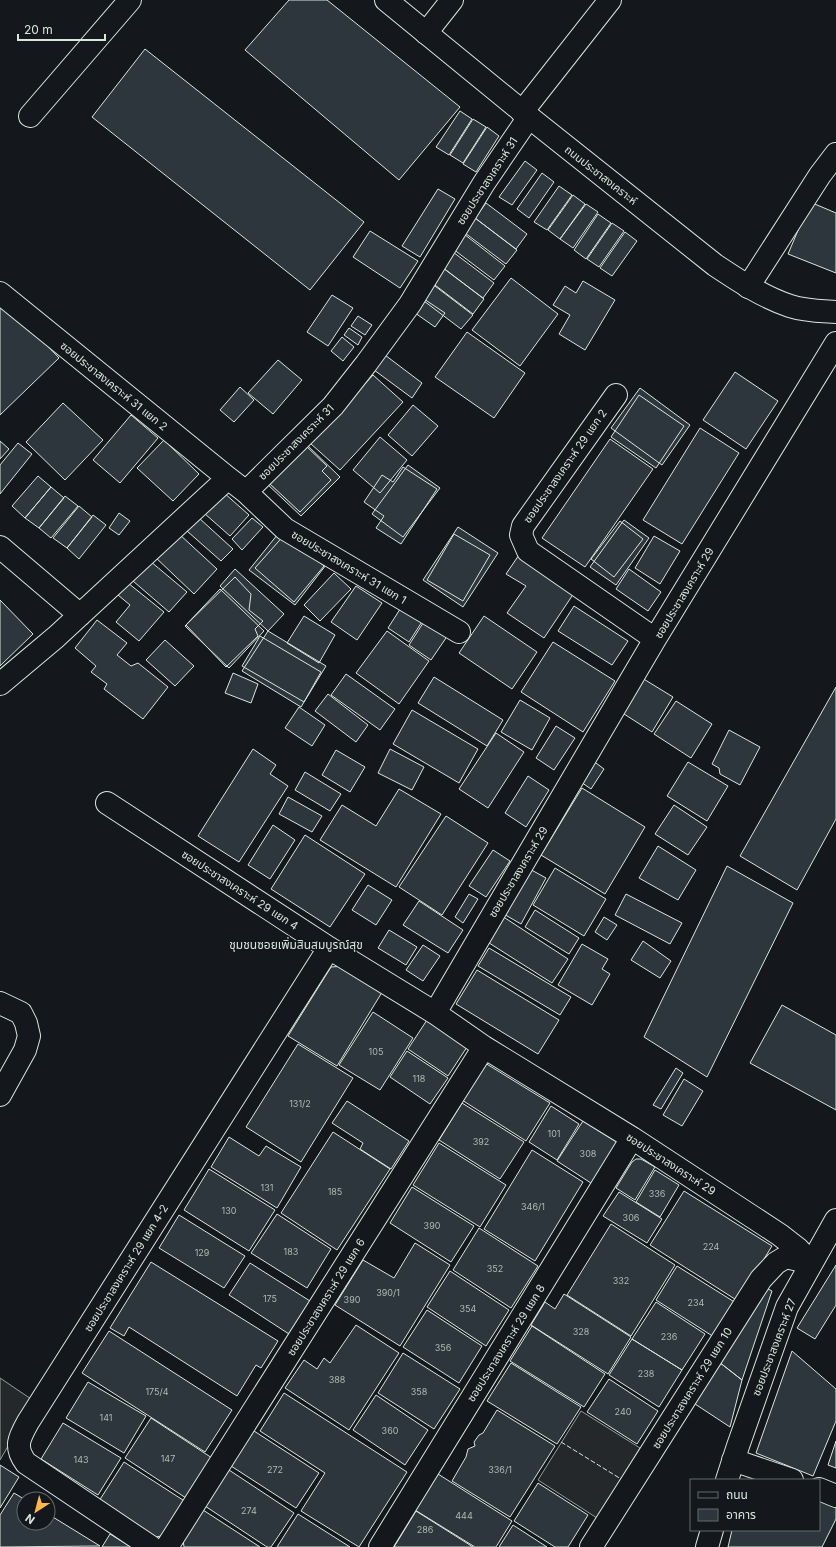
<svg xmlns="http://www.w3.org/2000/svg" width="836" height="1547" viewBox="0 0 836 1547" font-family="Inter,'Noto Sans Thai',sans-serif">
<style>
.parking{fill:#24282b;stroke:#939e99}
.building{fill:#2c363c;stroke:#d8e6dc}
.lines{fill:none;stroke-linecap:round;stroke-linejoin:round}
.minor-casing{stroke:#d8e6dc;stroke-width:24}
.major-casing{stroke:#d8e6dc;stroke-width:24}
.minor{stroke:#14181c;stroke-width:22}
.major{stroke:#14181c;stroke-width:22}
.fence{stroke:#d8e6dc;stroke-width:1;stroke-dasharray:5 2;stroke-linecap:butt}
.labels{text-anchor:middle;dominant-baseline:central;stroke-width:3;stroke-linejoin:round;paint-order:stroke}
.number-label{font-size:9px;fill:#adbab4}
.street-label{font-size:11px;fill:#d8e6dc;stroke:#14181c}
.neighbourhood-label{font-size:12px;fill:#d8e6dc;stroke:#14181c}
</style>
<rect width="100%" height="100%" fill="#14181c"/>
<path class="parking" d="M0,1378L34,1401L0,1460Z
M581,1411L640,1448L597,1518L538,1480Z"/>
<path class="building" d="M289,0H327L460,107L399,180L245,50Z
M145,49L364,222L310,290L92,117Z
M460,111L472,119L449,155L436,147Z
M473,119L486,127L463,163L450,155Z
M487,127L499,136L476,172L463,164Z
M525,161L537,170L512,205L499,197Z
M542,173L554,182L529,218L517,209Z
M559,186L572,195L547,230L534,222Z
M438,189L455,199L420,257L402,246Z
M573,195L585,204L560,239L548,230Z
M810,202L836,213V273L788,254Z
M486,203L527,234L516,249L475,218Z
M586,204L598,212L573,248L560,239Z
M598,214L611,223L586,259L574,250Z
M475,218L517,250L506,264L465,233Z
M612,223L624,231L599,267L587,259Z
M370,231L418,261L400,288L353,257Z
M625,232L637,241L612,276L600,268Z
M464,234L505,266L494,280L453,249Z
M453,252L494,283L483,298L442,267Z
M443,268L484,299L473,314L431,282Z
M511,278L558,314L520,366L472,330Z
M583,281L615,300L585,350L559,334L570,315L553,305L565,286L576,293Z
M431,283L473,315L461,329L420,298Z
M332,295L353,308L328,346L307,332Z
M418,295L445,313L435,327L408,308Z
M0,296L59,358L0,415Z
M358,316L372,325L365,335L351,326Z
M349,328L362,337L358,345L344,335Z
M467,332L525,373L494,418L435,377Z
M342,337L354,347L343,361L331,351Z
M381,352L422,383L412,398L370,367Z
M278,360L302,380L273,414L248,393Z
M735,372L778,401L746,449L703,420Z
M373,375L403,402L340,470L310,443Z
M240,387L254,400L234,422L220,410Z
M640,388L690,425L662,465L611,428Z
M639,395L684,426L656,468L611,437Z
M63,403L103,440L65,480L26,442Z
M413,405L438,426L412,456L388,435Z
M131,415L158,438L120,483L93,460Z
M700,428L739,453L682,544L643,520Z
M380,437L407,460L380,493L353,470Z
M610,439L653,469L585,567L542,538Z
M164,440L199,474L173,501L137,468Z
M0,441L9,449L0,459Z
M18,443L32,454L0,494V465Z
M305,443L340,477L301,516L266,483Z
M305,445L327,466L322,471L331,480L300,512L269,483Z
M408,465L440,488L403,537L372,514Z
M403,467L437,489L401,544L376,528L384,516L364,502L382,475L393,482Z
M38,476L51,487L25,518L12,506Z
M51,487L64,498L39,528L25,518Z
M223,492L249,515L230,536L204,513Z
M65,496L78,506L51,538L39,528Z
M79,506L92,517L67,548L53,538Z
M119,513L130,521L119,535L109,528Z
M93,515L106,525L79,559L67,548Z
M199,518L233,549L221,561L187,531Z
M252,518L263,527L242,550L232,539Z
M624,520L649,538L616,585L590,567Z
M620,521L643,539L614,577L591,559Z
M458,527L498,553L463,607L423,580Z
M282,529L326,565L295,605L249,570Z
M178,533L217,569L194,594L154,556Z
M286,533L324,566L294,602L255,568Z
M454,534L490,555L463,601L427,580Z
M654,536L680,551L660,584L635,568Z
M521,552L576,590L544,638L507,613L526,586L506,574Z
M150,561L187,592L169,612L133,581Z
M235,569L284,614L268,631L220,586Z
M629,569L661,592L648,611L616,589Z
M334,573L351,589L320,621L304,605Z
M235,577L251,594L249,610L263,621L255,629L258,636L226,667L186,625Z
M128,583L164,612L139,641L116,622L130,605L118,595Z
M356,586L382,603L357,640L331,622Z
M220,589L264,631L229,668L185,626Z
M0,600L33,634L0,666Z
M404,603L425,617L409,642L388,628Z
M574,606L628,641L612,665L558,631Z
M304,616L335,635L319,663L287,643Z
M484,616L537,652L512,689L459,653Z
M97,620L127,643L117,655L131,666L138,663L168,687L143,719L104,689L107,684L91,672L96,666L75,648Z
M425,620L448,635L431,660L409,645Z
M268,631L326,666L301,707L242,671Z
M387,631L429,661L399,704L356,673Z
M260,636L321,672L304,702L242,666Z
M165,640L194,666L175,686L146,660Z
M553,642L615,681L583,732L521,692Z
M233,673L258,684L251,703L225,693Z
M346,674L395,709L380,730L331,695Z
M434,677L503,720L487,746L418,703Z
M642,678L673,697L652,732L621,712Z
M836,687V819L797,890L740,856Z
M328,694L368,725L356,742L315,711Z
M520,700L550,718L532,750L501,732Z
M676,701L712,724L691,758L654,734Z
M299,707L325,725L312,746L285,728Z
M412,710L478,749L459,783L393,744Z
M556,726L575,738L554,770L536,758Z
M729,730L760,747L740,785L720,774L719,768L712,764Z
M496,733L524,752L488,808L459,789Z
M253,749L276,765L270,774L288,786L239,862L198,836Z
M390,749L424,767L412,790L378,773Z
M336,750L365,767L350,792L322,775Z
M592,760L604,769L591,789L578,780Z
M688,762L728,786L707,821L667,796Z
M305,772L341,794L330,811L295,790Z
M528,776L549,790L526,827L505,813Z
M582,788L645,827L605,894L541,855Z
M399,789L441,814L396,887L320,840L342,805L376,826Z
M288,797L322,816L312,832L279,814Z
M674,805L707,827L688,855L655,834Z
M446,816L488,843L442,915L399,887Z
M273,825L295,840L270,879L248,865Z
M305,835L365,874L330,927L271,889Z
M658,846L696,870L678,900L639,878Z
M493,850L510,861L486,897L469,886Z
M727,866L793,903L707,1077L644,1037Z
M526,867L546,878L521,924L502,913Z
M555,868L606,899L584,936L533,905Z
M368,885L392,900L376,925L352,910Z
M469,894L478,899L463,923L455,917Z
M626,894L682,923L670,944L615,915Z
M419,901L463,930L448,953L403,925Z
M535,910L579,938L569,954L525,927Z
M502,916L568,959L552,983L486,941Z
M604,917L617,925L607,940L595,932Z
M389,930L417,947L406,965L378,948Z
M643,941L671,961L660,978L631,960Z
M582,944L608,959L602,969L610,974L592,1005L558,985Z
M423,945L440,956L423,981L406,970Z
M489,948L571,997L560,1015L478,966Z
M346,966L384,989L337,1066L288,1036L331,967Z
M477,970L559,1020L538,1054L456,1004Z
M782,1005L836,1035V1110L750,1063Z
M373,1012L413,1038L380,1090L339,1065Z
M427,1020L467,1047L448,1076L408,1049Z
M298,1044L353,1078L301,1162L246,1127Z
M407,1051L448,1078L430,1104L390,1077Z
M485,1063L550,1103L526,1141L462,1100Z
M676,1068L683,1073L661,1109L653,1105Z
M684,1079L703,1091L682,1126L663,1115Z
M347,1101L409,1141L391,1169L360,1149L363,1143L332,1123Z
M462,1103L524,1142L500,1179L439,1140Z
M551,1106L579,1124L557,1160L529,1142Z
M583,1121L620,1144L594,1185L557,1161Z
M333,1132L390,1169L337,1250L281,1213Z
M229,1137L259,1156L266,1146L301,1167L277,1208L211,1167Z
M439,1143L506,1185L480,1227L413,1185Z
M532,1150L583,1182L535,1261L484,1229Z
M636,1159H641L655,1167L635,1200L616,1188L632,1162Z
M209,1169L275,1210L249,1251L184,1210Z
M655,1170L679,1185L660,1217L636,1202Z
M412,1187L474,1226L451,1262L390,1223Z
M684,1191L772,1246L738,1301L650,1245Z
M619,1192L662,1219L647,1243L603,1216Z
M277,1214L331,1249L307,1288L251,1253Z
M179,1215L245,1256L224,1288L159,1248Z
M611,1224L675,1265L631,1336L567,1295Z
M479,1228L538,1266L511,1308L453,1270Z
M415,1243L450,1265L400,1346L335,1305L363,1260L394,1278Z
M151,1262L278,1341L261,1368L256,1365L237,1396L129,1327L124,1336L110,1328Z
M250,1263L310,1301L289,1334L229,1295Z
M836,1265V1305L815,1339L797,1328Z
M677,1266L736,1303L714,1337L656,1300Z
M450,1271L509,1310L486,1346L427,1307Z
M766,1288L772,1291L742,1380L719,1362Z
M564,1294L631,1337L608,1374L531,1325L545,1302L555,1309Z
M656,1302L705,1334L682,1370L632,1339Z
M427,1310L482,1346L459,1383L403,1347Z
M356,1325L399,1353L349,1430L285,1388L304,1360L317,1369L324,1358L330,1363Z
M532,1326L605,1374L584,1407L510,1361Z
M109,1331L232,1410L205,1452L82,1373Z
M632,1339L682,1370L659,1407L609,1375Z
M792,1351L836,1389V1421L813,1476L756,1453Z
M403,1353L460,1389L434,1429L378,1393Z
M719,1362L742,1380L730,1427L692,1402Z
M511,1363L581,1407L557,1444L487,1401Z
M609,1379L658,1411L637,1444L587,1412Z
M88,1382L146,1416L124,1453L66,1418Z
M284,1393L407,1472L359,1547L301,1511L325,1473L260,1431Z
M376,1395L428,1430L405,1465L353,1430Z
M497,1410L555,1446L510,1517L452,1481L466,1457L468,1449L475,1446L474,1442L479,1435L483,1433Z
M151,1418L212,1458L186,1498L125,1458Z
M63,1423L121,1458L98,1495L41,1459Z
M254,1431L319,1473L296,1508L231,1466Z
M836,1441V1468L828,1465Z
M124,1462L186,1502L166,1535L156,1537L99,1501Z
M0,1465L19,1477L0,1508Z
M229,1470L294,1513L271,1547H267L205,1506Z
M438,1474L512,1521L496,1547H475L415,1510Z
M538,1483L588,1515L568,1547H555L514,1521Z
M14,1493L24,1499V1523H48V1514L100,1546L0,1547V1515Z
M819,1497L836,1503V1519L822,1547H728L732,1530H819Z
M203,1510L260,1547H184L183,1540Z
M416,1511L473,1547H394Z
M298,1514L350,1547H277Z
M513,1525L547,1547H499Z
M110,1534L131,1547H102Z"/>
<g class="lines">
<defs>
<path id="minor" d="M426,33L452,0
M522,112L610,0
M30,116L130,0
M748,287L820,175L836,154
M0,293L228,478
M616,395L523,526L521,535L528,551L655,639
M246,492L285,529L459,632
M0,547L80,615
M0,684L56,637L228,478L246,492L333,406L366,364L410,304L484,183L529,117
M107,803L329,948L435,1013
M0,1003L21,1013L26,1023L29,1036L25,1050L0,1095
M811,1263L798,1249L780,1235L632,1138L484,1047L435,1013L655,639L836,343
M733,1460L792,1480
M727,1480L738,1446L787,1307L836,1220
M819,1489L836,1496
M151,1547L26,1463C14,1447 19,1438 28,1422L329,948
M167,1547L484,1047
M380,1547L632,1138
M591,1547L761,1279L776,1263L786,1257L811,1263
M707,1547L712,1530"/>
<path id="major" d="M386,0L529,117L715,265C739,281 763,297 790,306C805,311 821,311 836,312"/>
</defs>
<use href="#minor" class="minor-casing"/>
<use href="#major" class="major-casing"/>
<use href="#minor" class="minor"/>
<use href="#major" class="major"/>
<path class="fence" d="M561,1442L621,1479"/>
</g>
<g class="labels">
<g class="number-label">
<text x="376" y="1051">105</text>
<text x="419" y="1078">118</text>
<text x="300" y="1103">131/2</text>
<text x="554" y="1133">101</text>
<text x="481" y="1141">392</text>
<text x="588" y="1153">308</text>
<text x="267" y="1187">131</text>
<text x="335" y="1191">185</text>
<text x="657" y="1193">336</text>
<text x="533" y="1206">346/1</text>
<text x="229" y="1210">130</text>
<text x="631" y="1217">306</text>
<text x="432" y="1225">390</text>
<text x="711" y="1246">224</text>
<text x="291" y="1251">183</text>
<text x="202" y="1252">129</text>
<text x="495" y="1268">352</text>
<text x="621" y="1280">332</text>
<text x="388" y="1292">390/1</text>
<text x="270" y="1298">175</text>
<text x="352" y="1299">390</text>
<text x="696" y="1302">234</text>
<text x="468" y="1308">354</text>
<text x="581" y="1331">328</text>
<text x="669" y="1336">236</text>
<text x="443" y="1347">356</text>
<text x="646" y="1373">238</text>
<text x="337" y="1379">388</text>
<text x="157" y="1391">175/4</text>
<text x="419" y="1391">358</text>
<text x="623" y="1411">240</text>
<text x="106" y="1417">141</text>
<text x="390" y="1430">360</text>
<text x="168" y="1458">147</text>
<text x="81" y="1459">143</text>
<text x="275" y="1469">272</text>
<text x="500" y="1469">336/1</text>
<text x="249" y="1510">274</text>
<text x="464" y="1515">444</text>
<text x="425" y="1529">286</text>
</g>
<g class="street-label">
<text transform="translate(601 175) rotate(38)">ถนนประชาสงเคราะห์</text>
<text transform="translate(487 181) rotate(-57)">ซอยประชาสงเคราะห์ 31</text>
<text transform="translate(114 386) rotate(39)">ซอยประชาสงเคราะห์ 31 แยก 2</text>
<text transform="translate(296 442) rotate(-45)">ซอยประชาสงเคราะห์ 31</text>
<text transform="translate(565 466) rotate(-55)">ซอยประชาสงเคราะห์ 29 แยก 2</text>
<text transform="translate(349 567) rotate(31)">ซอยประชาสงเคราะห์ 31 แยก 1</text>
<text transform="translate(684 593) rotate(-59)">ซอยประชาสงเคราะห์ 29</text>
<text transform="translate(518 872) rotate(-59)">ซอยประชาสงเคราะห์ 29</text>
<text transform="translate(240 890) rotate(33)">ซอยประชาสงเคราะห์ 29 แยก 4</text>
<text transform="translate(671 1164) rotate(33)">ซอยประชาสงเคราะห์ 29</text>
<text transform="translate(126 1268) rotate(-58)">ซอยประชาสงเคราะห์ 29 แยก 4-2</text>
<text transform="translate(326 1297) rotate(-58)">ซอยประชาสงเคราะห์ 29 แยก 6</text>
<text transform="translate(506 1343) rotate(-58)">ซอยประชาสงเคราะห์ 29 แยก 8</text>
<text transform="translate(774 1347) rotate(-69)">ซอยประชาสงเคราะห์ 27</text>
<text transform="translate(692 1388) rotate(-58)">ซอยประชาสงเคราะห์ 29 แยก 10</text>
</g>
<g class="neighbourhood-label">
<text x="296" y="944">ชุมชนซอยเพิ่มสินสมบูรณ์สุข</text>
</g>
</g>
<rect x="690" y="1479" width="130" height="52" fill="#14181c" stroke="#626a69"/>
<rect x="698" y="1492" width="20" height="6" fill="#14181c" stroke="#626a69"/>
<text x="726" y="1499" font-size="12" fill="#d8e6dc">ถนน</text>
<rect x="698" y="1509" width="20" height="12" fill="#2c363c" stroke="#626a69"/>
<text x="726" y="1519" font-size="12" fill="#d8e6dc">อาคาร</text>
<g transform="translate(36 1511) rotate(216)"><circle r="19" fill="#14181c" stroke="#626a69"/>
<path d="M0-3L7 15L0 10L-7 15Z" fill="#ffb74d"/>
<text y="-6" font-size="11" font-weight="bold" text-anchor="middle" fill="#d8e6dc">N</text>
</g>
<path d="M18 34v6h87v-6" fill="none" stroke="#d8e6dc" stroke-width="2"/>
<text x="24" y="34" font-size="12" fill="#d8e6dc" stroke="#14181c" stroke-width="3" paint-order="stroke">20 m</text>
</svg>
